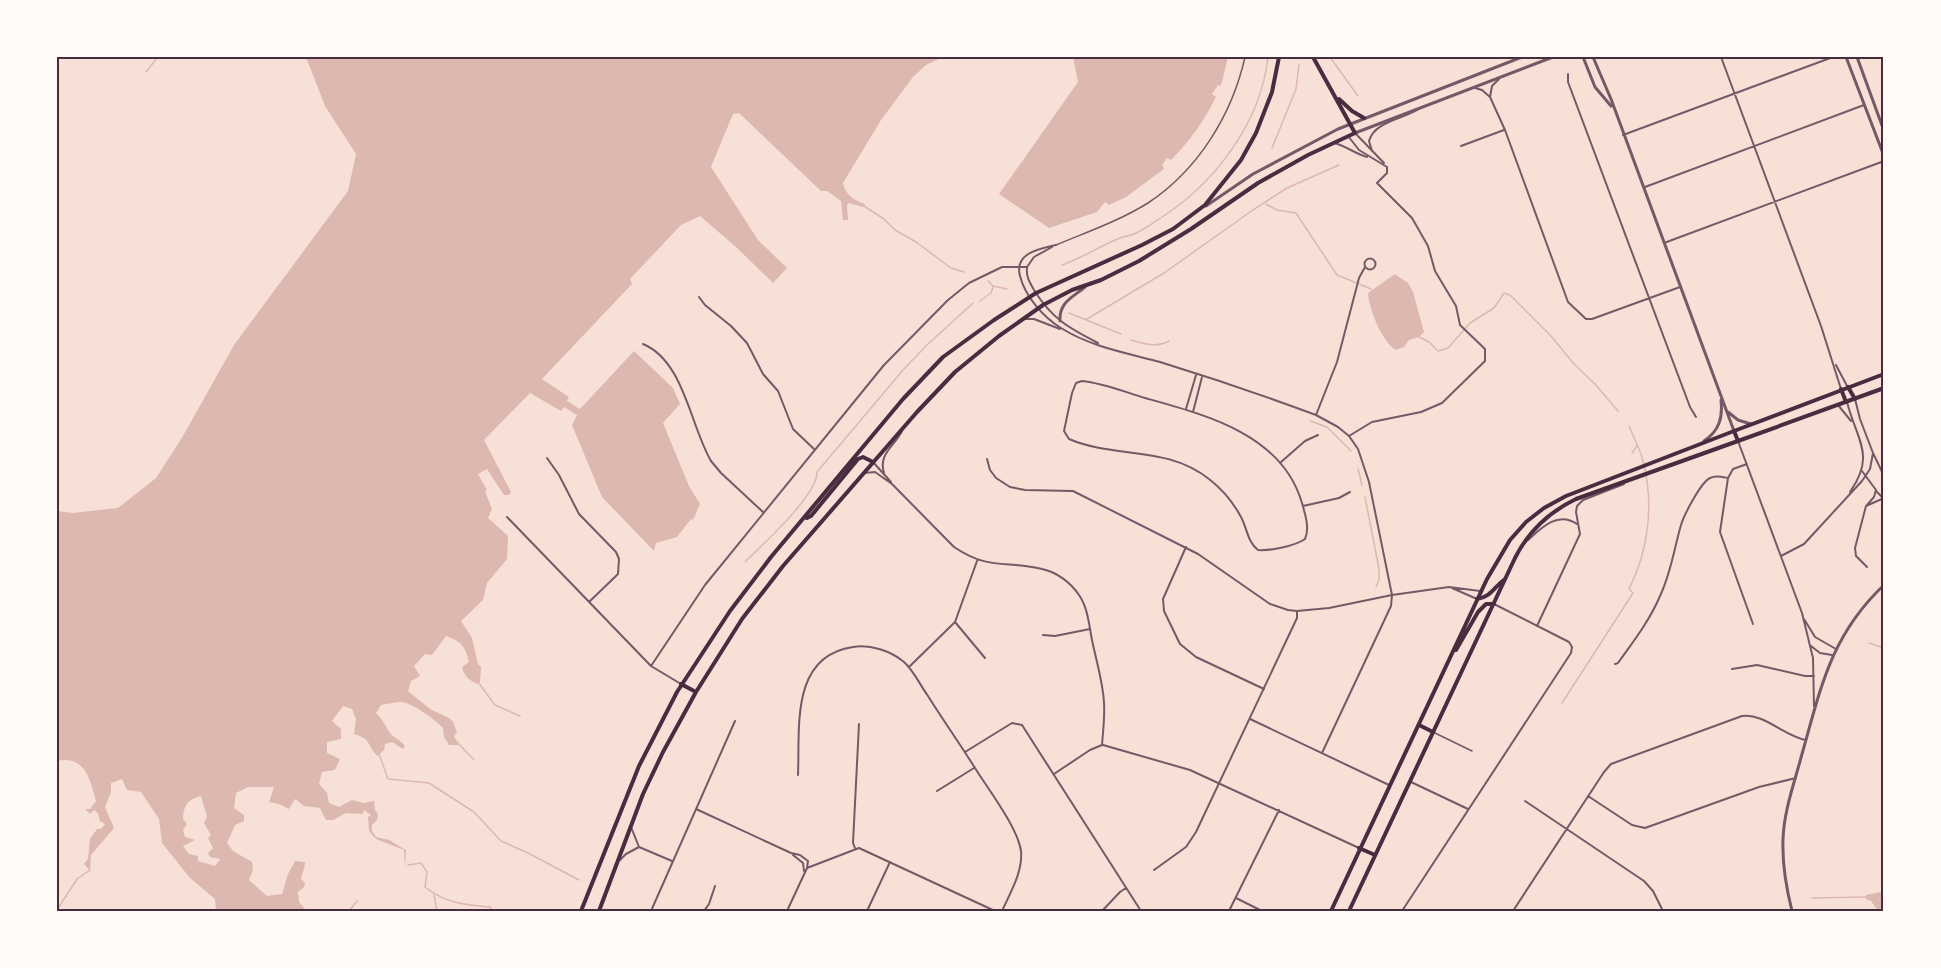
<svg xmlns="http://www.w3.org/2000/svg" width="1941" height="968" viewBox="0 0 1941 968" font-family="'Source Serif 4',serif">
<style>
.water{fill:#dcb8b0;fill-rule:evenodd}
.pier{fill:#f7e1d7}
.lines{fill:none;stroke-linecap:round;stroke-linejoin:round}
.stream{stroke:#dcb8b0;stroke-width:1.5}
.service{stroke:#755966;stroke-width:1.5}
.minor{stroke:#755966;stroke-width:2}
.tertiary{stroke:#755966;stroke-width:3}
.primary{stroke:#4a2c40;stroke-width:4}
.trunk{stroke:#4a2c40;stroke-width:4}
.neatline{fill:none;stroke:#4a2c40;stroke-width:2}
</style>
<rect width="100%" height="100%" fill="#f7e1d7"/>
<path class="water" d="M306,57H943L926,65L913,77L881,120L843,183C846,196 853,199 865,204L863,207L849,203L847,205L848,220H843L841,201L827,191H821L739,113L733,114L711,167L758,240L787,268L773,283L736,247L700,216L681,225L630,279L632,284L542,379L569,397L567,401L580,409L634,351L673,388L680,404L663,423L689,486L700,504L693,520L691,519L677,537L656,543L654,551L602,497L572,425L577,415L564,407L561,411L530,393L484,440L511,492L509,495H504L487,469L478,474L487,490L486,492L492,509L489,518L508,536L507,559L487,583L483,600L461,621L472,638L478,664L481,667L480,682L477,684C469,680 464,676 462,667L469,662C465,646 462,642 446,636L432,655L425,654L414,666L420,676L411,681L408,691L430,709L449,718L453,722L457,732L454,736L458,745H449L444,737L443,728C436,720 411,702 401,702C395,702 388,704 381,705L376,713C383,720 385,725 390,733C394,738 401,740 405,746L403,749L392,742L385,744L384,750L378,756C366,746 373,739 354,734L356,719L352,709L343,706L332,721L341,729V739L327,742V753L340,759L335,770L322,772L319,784L327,793L329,803L339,807L352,800L364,803L374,801L375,810L378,814L377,820L372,825V831L376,837L389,840L406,850L405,868L404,850L376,839L369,831L368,817L371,815L364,810L363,814L346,813L333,820H326L320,808L304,806L295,799L289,809L279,804L269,802L274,787H248L236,793L234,808L244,815V821L235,825L227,843L233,851L252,862L253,870L249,880L267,896L282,894L288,874L295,861L305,862C305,869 302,873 301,879L305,883L304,887L298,892L299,902L306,910L313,911H216L215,899L190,878L162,843L159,819L141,792L127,790L122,779L111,783V792L105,807L114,828L91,855L90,871L84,864L88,859L90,839L97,829H101L105,824L100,821L98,813L94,810L90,814L85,809H90L96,801C90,779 85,755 57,761V511L73,513L118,508L156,478L183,436L234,345L348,191L356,154L325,106ZM201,796L207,817L204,823L211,835L208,838L213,848L208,853L210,857L220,859L215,866L198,861V856L189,854L183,846L195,840L185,837L183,830L187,824L183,819C184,805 187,800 201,796Z
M1073,57H1228L1222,82L1220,86L1218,85L1212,94L1216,97C1204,121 1190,141 1171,160L1167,158L1162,165L1164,169L1126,197L1109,205L1105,202L1097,212L1049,228L999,194L1078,82Z
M1395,274L1408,283L1413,292L1424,332L1419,337L1409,340L1404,347L1396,350C1382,342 1369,309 1368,293Z
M1880,892H1884V911H1878L1871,901L1866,899V895Z"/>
<path class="pier" d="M487,490L495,508L492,517L508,532L505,533L488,518L492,509L485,491Z"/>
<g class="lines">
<path class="stream" d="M1330,57L1358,96
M146,72L158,57
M1272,148L1296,89L1299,64
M1266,204L1277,210L1296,213L1337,275L1371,289
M864,206L884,219L895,230L916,242L951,268L964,272
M1062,265C1082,258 1100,246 1120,238C1125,236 1130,236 1134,234C1144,230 1153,223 1162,217C1215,183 1261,122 1268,57
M988,281L993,286L1007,289
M980,301L991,293L993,287
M1069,313L1121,334
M1087,319L1164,273L1253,210L1287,188L1339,165
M1419,337L1429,342L1438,351L1448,348L1470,323L1494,308L1504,293L1510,295L1551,336L1574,364L1595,384L1618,411
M1131,340C1145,344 1155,348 1169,341
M1310,421L1327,427L1351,451
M1632,453L1637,446
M1358,469L1362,485
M1365,497L1379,569V580L1376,587
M745,562C762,545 818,495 817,472L903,370L927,345L973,303
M1869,643L1884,648
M478,682L495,705L520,716
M1562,703L1633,593L1629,589C1649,550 1654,503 1643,461C1640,449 1634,438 1629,426
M456,741L474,760
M379,754L388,779L429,783L474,812L501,841L528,853L579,880
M408,865L421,863L427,872L425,887C445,903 465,905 490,907L493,911
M434,895L437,911
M1812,898L1866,897
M57,910L77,879L90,870
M349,911L357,901"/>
<path class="service" d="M1056,245C1087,232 1119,221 1148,203C1198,170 1232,115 1245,57
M1435,733L1472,751"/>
<path class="minor" d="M1721,57L1821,326L1841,389
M1568,74V82L1690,407L1696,417
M1475,88L1482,90L1490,97L1505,130L1568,302L1586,319H1592L1680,287
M1490,97L1492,86L1499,79
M1355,133L1384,163
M1623,135L1833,57
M1348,136L1359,150L1387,167
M1334,143C1344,145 1356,154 1367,157
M1461,146L1504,130
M1372,151L1369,141C1374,122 1402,119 1417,110
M1645,187L1864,105
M1664,243L1884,161
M1056,245C1039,249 1014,253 1020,276C1025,296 1043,317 1061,328C1091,347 1127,353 1160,362C1212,378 1265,396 1316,415L1338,427L1349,436L1358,449L1369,482L1392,595L1391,606L1322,753
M1364.5 264a5.5 5.5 0 1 1 11 0a5.5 5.5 0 1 1-11 0Z
M1027,267L1034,257L1052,247
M1027,268C1026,277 1030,283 1034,290C1052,319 1069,328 1098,343
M699,297L705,305L731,326L747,343L763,374L778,391L793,429L814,449
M1026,319H1034L1060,329
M643,344C684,361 690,425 711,461L721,473L763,512
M1836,365L1847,386
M1082,381C1103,383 1125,392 1145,398C1206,415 1282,434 1302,503C1305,514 1310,528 1305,539C1295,546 1270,551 1258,550C1248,543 1247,528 1241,517C1233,502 1222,489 1209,479C1166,445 1116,459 1069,439L1064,431L1072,393L1076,383Z
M1847,402C1857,441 1876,455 1850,492
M1838,405L1851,421
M1186,409L1196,375
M1193,412L1202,377
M1316,415L1337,362L1359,278L1365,267
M1349,436L1372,422L1421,412L1442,403L1485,361V349L1460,325L1456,306L1435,271L1428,246L1412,218L1377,183L1387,173V167
M1738,441L1802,613L1813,658L1814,706
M1873,453L1884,476
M547,458L559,475L579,514L616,552L619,559L618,574L589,602
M987,459L990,470L996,478L1010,487L1025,490L1073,491L1198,554L1270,604L1288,610L1297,611L1329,608L1392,595L1449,587L1480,591
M873,462L891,482
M1281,462L1305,441L1318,435
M1862,471L1876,490L1874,497L1867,505
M864,473L875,472L892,484L954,547C990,571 1005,560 1042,569C1057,572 1071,583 1079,595C1088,608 1089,625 1092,640C1096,660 1103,682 1104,703C1105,717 1103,731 1102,745L1090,750L1054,774
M884,473C878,454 894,447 902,431
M1728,478L1720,532L1753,624
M1876,491L1884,499
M1303,506L1339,498L1350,492
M507,517L651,666L681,684
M1528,540C1542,527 1558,511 1577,524
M1186,547L1163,599L1164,611L1180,644L1196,657L1264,689
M1781,556L1804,544L1862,481L1870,469L1873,453L1860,419L1855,399
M1867,567L1856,556L1855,548L1866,506L1884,498
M1452,588L1477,599
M1804,619L1815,637L1836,649
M955,622L985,658
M1537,626L1580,534L1576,512L1577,506L1583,500L1624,484
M1043,635L1055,636L1090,629
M1811,646L1820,653L1832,655
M1615,664L1618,663C1633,642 1650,620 1660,596C1671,573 1674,549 1681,525C1684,515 1701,482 1710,478C1716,475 1722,477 1728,478L1733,469L1747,464
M651,666L705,585L884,365L948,300L969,283L1002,267H1027
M909,667L955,622L977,561
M1732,669L1757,665L1805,676H1814
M1250,719L1389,785
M1103,745L1190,770L1359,848
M965,752L1012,723L1022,725L1141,911
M798,775C800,728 790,656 853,647C870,644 891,651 904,662C914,671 920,685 928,696C943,720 960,744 975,768C988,789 1018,828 1021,851C1023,872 1010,893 1002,911
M1411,782L1468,809
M937,791L974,768
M1588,796L1632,825L1645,828L1759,787L1796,778
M1525,801L1644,881L1653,891L1663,911
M696,809L791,853L800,855L808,861L807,868L787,911
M631,827L639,847L672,861
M855,848L853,843L859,724
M793,855L803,863L804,871
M620,860L626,854L639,847
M807,868L859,848L995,911
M1154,870L1186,847L1196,832L1297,618V611
M1236,898L1262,911
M651,911L735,721
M704,911L709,904L715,886
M867,911L890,862
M1102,911L1120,892L1126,888
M1229,911L1279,810
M1402,911L1571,653L1572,647L1569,642L1494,604
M1513,911L1604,772L1611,764L1742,716C1764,713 1784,736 1806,740"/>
<path class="tertiary" d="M1583,57L1595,87L1611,106
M1593,57L1611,99L1734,431
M1846,57L1884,156
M1857,57L1884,131
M1355,133L1553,57
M1206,206L1253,174L1338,129L1522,57
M1060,321C1059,302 1072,298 1085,287
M1728,412L1738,420L1751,424
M1704,441C1719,431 1723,418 1721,400
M1792,911C1786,887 1782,863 1783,839C1784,810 1795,781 1802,754C1821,687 1831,635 1884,585"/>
<path class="primary" d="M1339,99L1352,111L1364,118
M1848,387L1855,399
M1841,389L1846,402
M1734,431L1884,374
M1738,441L1884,388
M807,518L811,516L858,459L863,457L873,462
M681,684L696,692
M581,911L639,766L677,692L730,611L771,557L903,399L943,357L994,320L1036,293L1142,245L1173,229L1205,205L1241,160L1256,133L1272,92L1279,57
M599,911L643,794L663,752L696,692L742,619L783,566L917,412L955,372L999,336L1043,305L1072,290L1101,280L1139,261L1191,229L1258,183L1308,155L1355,133L1313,57"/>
<path class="trunk" d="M1477,599C1491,597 1494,587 1505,579
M1456,650L1478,612L1486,604H1494
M1419,725L1433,732
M1359,848L1375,855
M1331,911L1487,579L1510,540L1526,522L1544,508L1566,496L1734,431L1738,441L1576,499C1549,512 1529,530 1515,558L1349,911"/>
</g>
<rect width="1941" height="968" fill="none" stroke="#fffaf5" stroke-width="117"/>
<rect x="58" y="58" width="1824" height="852" class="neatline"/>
</svg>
